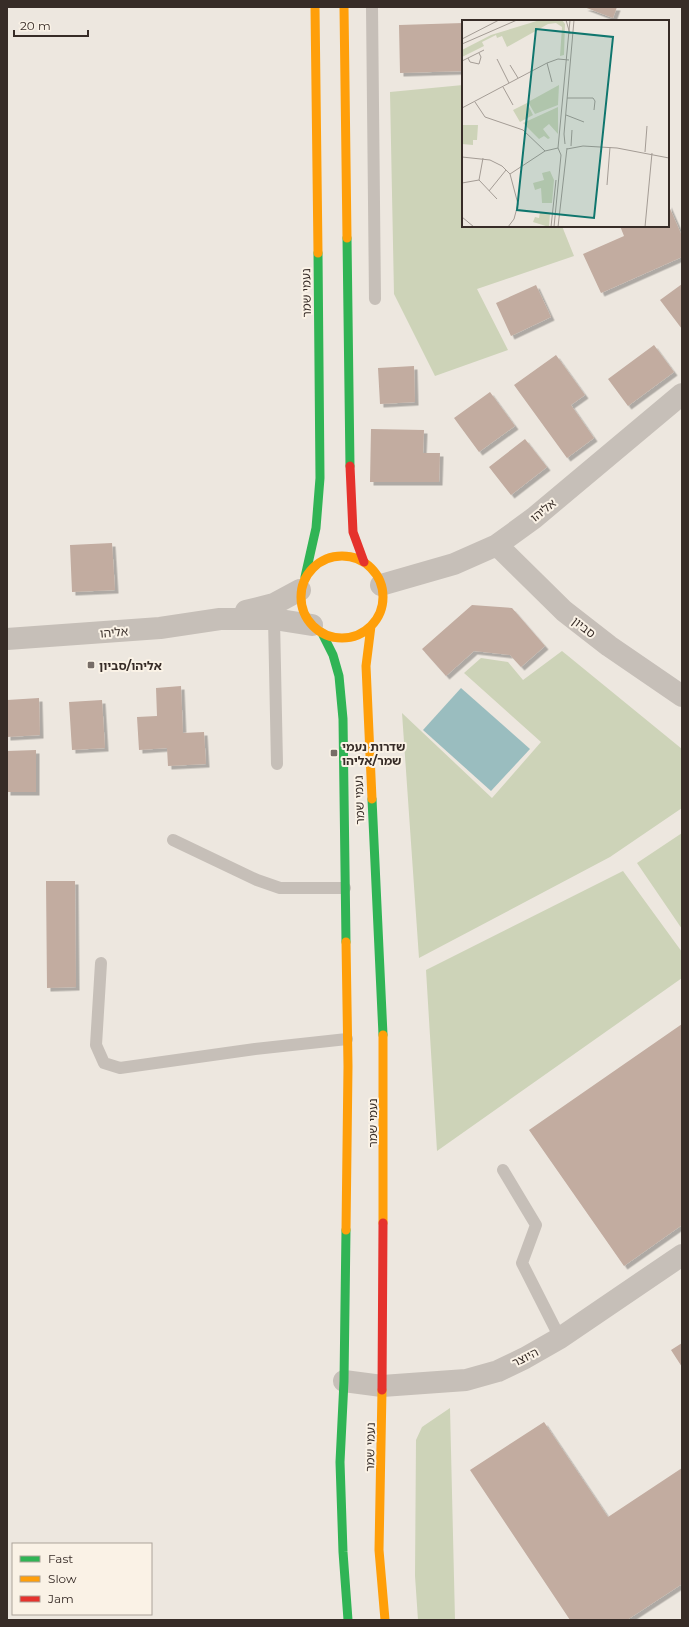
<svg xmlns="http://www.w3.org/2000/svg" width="689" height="1627" viewBox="0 0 689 1627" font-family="Montserrat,'Noto Sans Hebrew',sans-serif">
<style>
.green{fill:#cdd3b8}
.water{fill:#9abdbf}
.building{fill:#c2aca0;filter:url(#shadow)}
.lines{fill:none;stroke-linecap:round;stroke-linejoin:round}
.lane{stroke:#c6bfb8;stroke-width:12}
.street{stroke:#c6bfb8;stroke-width:22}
.fast{stroke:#30b455;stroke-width:9}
.slow{stroke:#ff9f0a;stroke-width:9}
.jam{stroke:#e5322d;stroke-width:9}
.poi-dot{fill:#776d67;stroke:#faf2e6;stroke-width:1.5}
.labels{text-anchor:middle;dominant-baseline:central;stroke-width:4;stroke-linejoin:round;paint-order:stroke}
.street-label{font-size:12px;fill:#372c27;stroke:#faf2e6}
.poi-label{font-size:12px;font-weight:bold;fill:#372c27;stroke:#faf2e6;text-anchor:start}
.inset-road{fill:none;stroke:#a49c95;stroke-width:1}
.view{fill:#0f766e;fill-opacity:0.15;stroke:#0f766e;stroke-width:2}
.inset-edge{fill:none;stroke:#372c27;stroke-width:2}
</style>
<defs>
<filter id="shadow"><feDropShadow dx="3.5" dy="3.5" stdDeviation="0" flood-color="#0004"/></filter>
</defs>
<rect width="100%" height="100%" fill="#ede7df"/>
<path class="green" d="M463,85V226H562L574,256L477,289L508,350L435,376L394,294L390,92Z
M562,651L682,749V808L610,857L419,958L402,713L492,798L541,742L464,673L481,658L508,662L523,680Z
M682,833V929L637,863Z
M623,871L682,952V978L437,1151L426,970Z
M450,1408L455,1620H418L415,1576L416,1440L422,1427Z"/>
<path class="water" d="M461,688L530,749L491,791L423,730Z"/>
<path class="building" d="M584,7H617L613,18Z
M463,23V71L400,73L399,25Z
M668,204L682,236V257L601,293L583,254L624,236L620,226H668Z
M682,284V329L660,300Z
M536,285L551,317L511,336L496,303Z
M654,345L674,372L628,406L608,379Z
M556,355L585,395L571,405L594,438L567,458L514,385Z
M414,366L415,402L380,404L378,368Z
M490,392L515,426L479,452L454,418Z
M371,429L424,430L423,453H440L439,482H370Z
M525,439L547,467L511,495L489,467Z
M112,543L115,590L72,592L70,545Z
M472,605L512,608L545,646L521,667L510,655L474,651L446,676L422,649Z
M181,686L183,733L204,732L206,764L168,766L167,748L139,750L137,717L157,716L156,688Z
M39,698L40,735L7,737V700Z
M102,700L105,748L72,750L69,702Z
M36,750V792H7V751Z
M46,881H75L76,987L47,988Z
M682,1024V1225L624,1266L529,1130Z
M682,1343V1367L671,1350Z
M544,1422L608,1517L682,1468V1584L627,1620H570L470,1470Z"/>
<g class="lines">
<path class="lane" d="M372,7L375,299
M274,619L277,764
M173,840L257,880L280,888H345
M101,963L96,1045L104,1063L120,1068L255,1049L347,1039
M503,1170L536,1225L522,1263L560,1338"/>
<path class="street" d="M497,545L564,611L609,646L682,696
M381,585L454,564L497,545L534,518L682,394
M246,611L274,604L300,590
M7,639L160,628L220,619H274L312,625
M344,1381L382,1386L466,1380L498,1371L525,1358L560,1338L682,1255"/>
<path class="fast" d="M347,238L350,466
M305,577L316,528L320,478L318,253
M322,633L333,655L339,676L343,719L346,942
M372,799L383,1035
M346,1230L344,1381L340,1462L343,1552L348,1620"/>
<path class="slow" d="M315,7L318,253
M344,7L347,238
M301 597a41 41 0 1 1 82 0a41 41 0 1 1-82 0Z
M371,626L366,666L372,799
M383,1035V1223
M346,1230L348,1066L346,942
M382,1390L379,1550L385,1620"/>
<path class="jam" d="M350,466L353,532L364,562
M382,1390L383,1223"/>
</g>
<g class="poi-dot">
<rect x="87" y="661" width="8" height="8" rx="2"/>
<rect x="330" y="749" width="8" height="8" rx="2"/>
</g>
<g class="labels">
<g class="street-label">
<text transform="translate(306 293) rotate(-91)">נעמי שמר</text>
<text transform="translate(543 510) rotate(-39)">אליהו</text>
<text transform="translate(584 627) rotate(38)">סביון</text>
<text transform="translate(114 632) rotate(-5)">אליהו</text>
<text transform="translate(359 800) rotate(-92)">נעמי שמר</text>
<text transform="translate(372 1123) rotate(-90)">נעמי שמר</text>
<text transform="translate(525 1357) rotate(-27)">היוצר</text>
<text transform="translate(370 1447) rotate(-89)">נעמי שמר</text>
</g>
<g class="poi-label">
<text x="99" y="665">אליהו/סביון</text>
<text x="342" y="746">שדרות נעמי<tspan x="342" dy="14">שמר/אליהו</tspan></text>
</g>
</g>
<g transform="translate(462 20)">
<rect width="207" height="207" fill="#ede7df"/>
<path d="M78,0H100L103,4L102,35L98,36L100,7L94,3L86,4L45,27L40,16L35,18L34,15L20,22L22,26L0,37V30L29,15ZM97,65L96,85L73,94L66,82ZM65,83L71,95L58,102L51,90ZM96,87V114L87,104L81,109L88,118L86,119L82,116L77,119L61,103ZM0,105H16L15,120H11V125L0,124ZM88,151L92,160L90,183H80L79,168L73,170L71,163L82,160L80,153ZM78,192L88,194L87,207L71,202L73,197L77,198Z" fill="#cdd3b8"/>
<path class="inset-road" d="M104,0L108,14M0,19L37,0M0,24L55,0M6,38L8,42L17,44L19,37L17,33M35,39L47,63M0,41L22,30M85,43L90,62M48,45L56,58M41,67L51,85M105,78H131L133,81L132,90M13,82L23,97L61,110L83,131M0,88L85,43L96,39L107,40M104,95L122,102M103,124L102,114L112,0M109,126L110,110M96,128L108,0M105,129L121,126L155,128L207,138M183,132L185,106M0,137L28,140L40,146L48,154L56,184L52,199L46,207M48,154L83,131L96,128M17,160L35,179M0,163L17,160L21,138M145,165L148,127M27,171L44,150M0,197L12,207M89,207L94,160M92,207L99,135L96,128M96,207L105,128M183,207L190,133"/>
<path class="view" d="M74,9L151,17L132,198L55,190Z"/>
<rect width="207" height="207" class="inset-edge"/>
</g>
<rect width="689" height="1627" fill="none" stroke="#372c27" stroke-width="16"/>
<rect x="12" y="1543" width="140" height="72" fill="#faf2e6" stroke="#aca39a"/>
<rect x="20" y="1556" width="20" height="6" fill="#30b455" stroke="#aca39a"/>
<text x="48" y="1563" font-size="12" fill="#372c27">Fast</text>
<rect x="20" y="1576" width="20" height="6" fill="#ff9f0a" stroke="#aca39a"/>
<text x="48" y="1583" font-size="12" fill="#372c27">Slow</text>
<rect x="20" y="1596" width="20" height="6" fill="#e5322d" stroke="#aca39a"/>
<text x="48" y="1603" font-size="12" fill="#372c27">Jam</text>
<path d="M14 30v6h74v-6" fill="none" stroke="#372c27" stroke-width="2"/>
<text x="20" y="30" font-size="12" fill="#372c27" stroke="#faf2e6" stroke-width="3" paint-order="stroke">20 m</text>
</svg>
